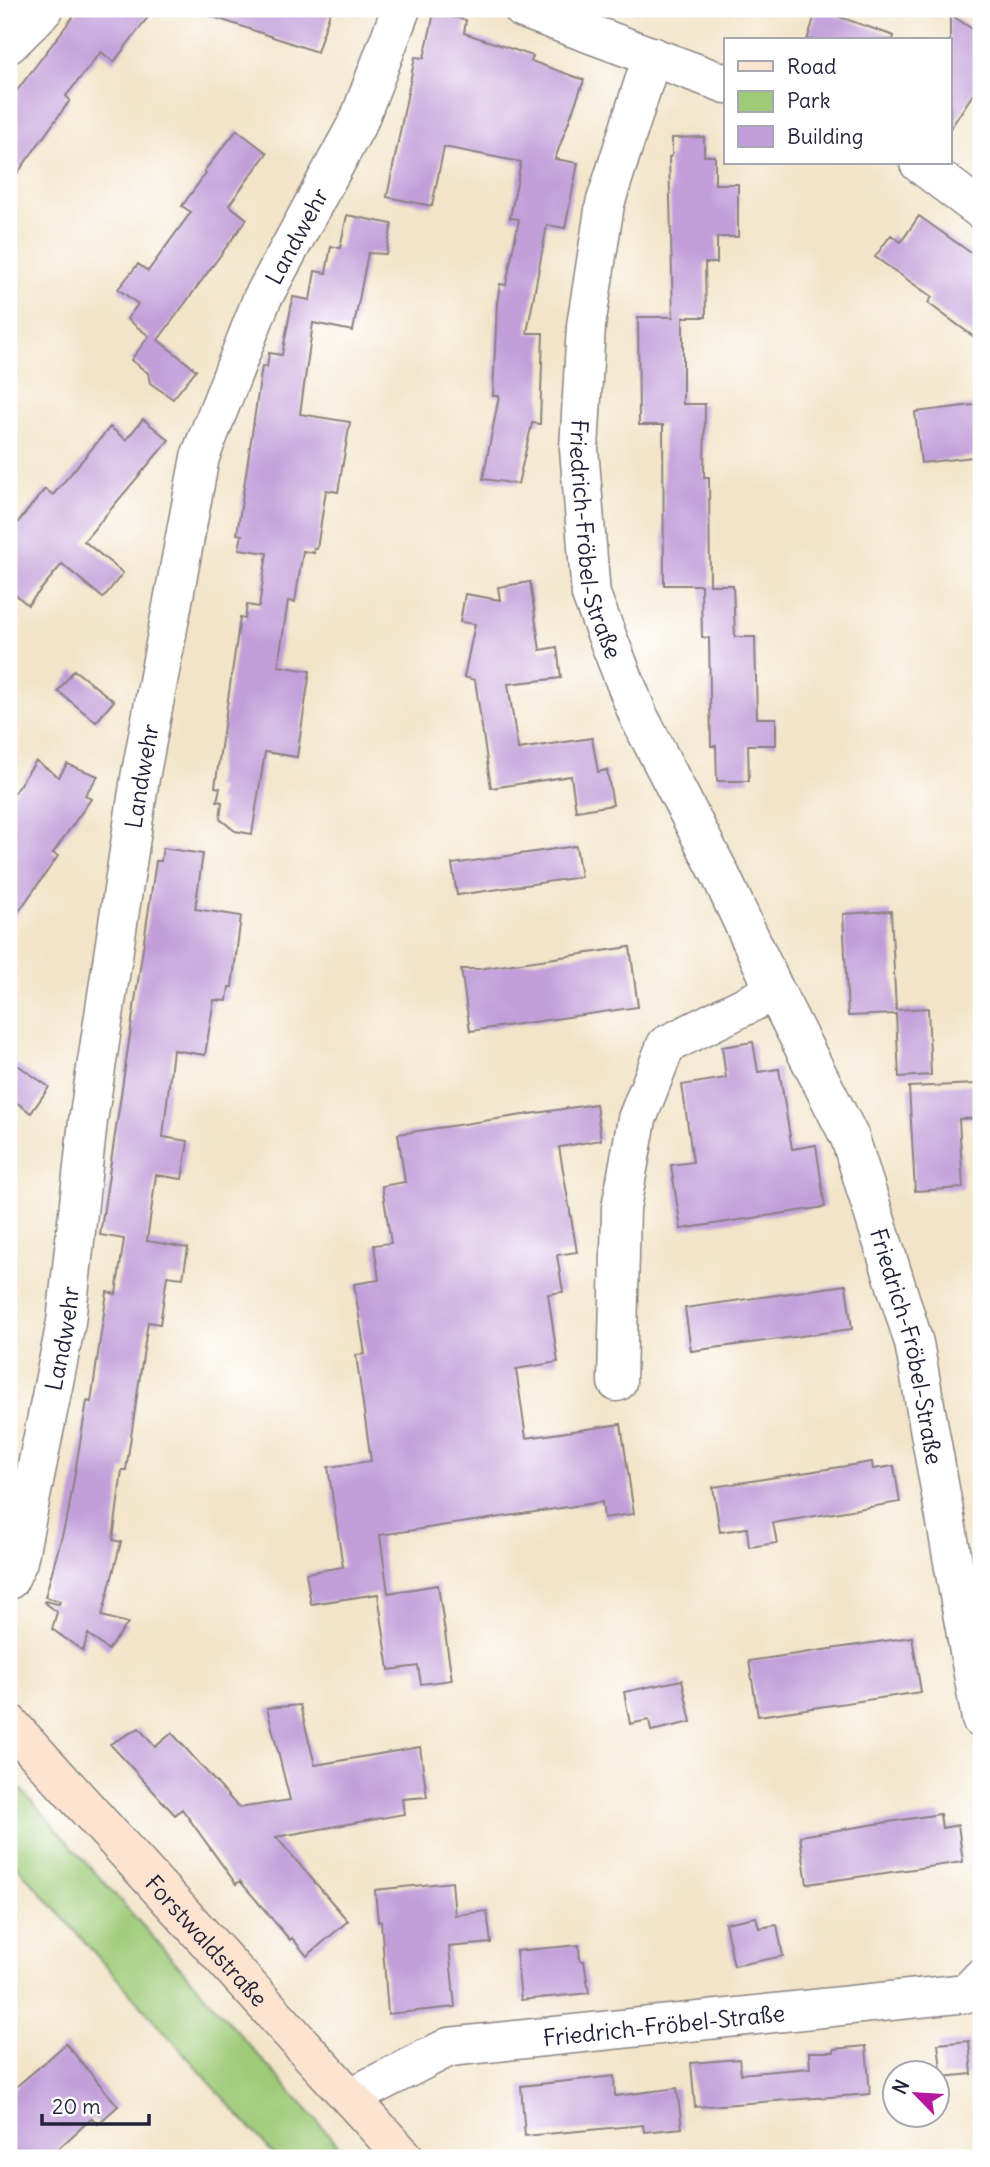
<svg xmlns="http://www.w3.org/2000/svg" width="990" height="2167" viewBox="0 0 990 2167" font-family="Delius,sans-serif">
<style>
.green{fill:#9fcb78;stroke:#60765a;stroke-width:2}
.building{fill:#c29fd9}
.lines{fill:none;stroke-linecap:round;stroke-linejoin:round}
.street-casing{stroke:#8a8382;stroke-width:41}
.secondary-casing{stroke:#8a8382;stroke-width:41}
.street{stroke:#fff;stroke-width:38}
.secondary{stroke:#fde4d1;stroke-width:38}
.labels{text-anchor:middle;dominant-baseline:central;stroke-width:6;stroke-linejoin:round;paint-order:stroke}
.street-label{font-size:23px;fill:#22223b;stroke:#fff}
</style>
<rect width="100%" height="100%" fill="#fff"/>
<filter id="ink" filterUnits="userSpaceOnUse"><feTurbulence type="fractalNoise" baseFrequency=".0143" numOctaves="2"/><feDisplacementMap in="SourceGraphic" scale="14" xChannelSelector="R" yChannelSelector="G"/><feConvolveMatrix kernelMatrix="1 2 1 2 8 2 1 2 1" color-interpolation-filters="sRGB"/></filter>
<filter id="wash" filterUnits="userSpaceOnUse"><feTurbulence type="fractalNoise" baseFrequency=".00686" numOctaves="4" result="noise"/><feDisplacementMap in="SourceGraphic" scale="28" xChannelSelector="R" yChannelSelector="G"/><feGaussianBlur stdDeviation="1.57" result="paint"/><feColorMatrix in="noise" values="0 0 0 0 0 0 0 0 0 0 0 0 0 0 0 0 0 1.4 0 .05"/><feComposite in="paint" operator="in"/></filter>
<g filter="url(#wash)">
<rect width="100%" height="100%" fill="#f2e4c8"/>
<path class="green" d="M9,1776L350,2158H277L9,1857Z"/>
<g id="blocks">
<path class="building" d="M79,9H154L114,62L101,52L66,96L70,100L9,185V101Z
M206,9H331L317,52L205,14Z
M817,9L894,36L893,40H807Z
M434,13L466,20L464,33L533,56L531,61L584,80L555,159L578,163L565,228L547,225L527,333H543L540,424L532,423L518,484L483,479L499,396H493L497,303L500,284L506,285L519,219L510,218L521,162L444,147L432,206L387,197L415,57L424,58Z
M950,14L981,35V82L950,129Z
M237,130L267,153L229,205L247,219L158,340L196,370L173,399L150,383L148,373L131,360L149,336L127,319L138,304L118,289L138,264L148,271L191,212L182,206L206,173L204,171Z
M704,137V156H715V184H738V237H717V263H705L706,317H683V404H705L704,477H709L710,585H733L735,637H755L757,718H776V745H748L749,781H717L716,746H711L709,638L702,637L701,585H664L663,425H639L638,317H673L669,157L672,156V138Z
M347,215L392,224L386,254L368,253L353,331L313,323L300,414L350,422L338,492L326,490L317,549L314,548V553L303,551L295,602L288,601L278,666L310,671L297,757L265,752L252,834L235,831L220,819L222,802L217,801L220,788L215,787L240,618L245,619L247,605L259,607L267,553L239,549L242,535L237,534L262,366L267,367L269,353L282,355L293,297L310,300L315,271L326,273L331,246L340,248Z
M919,216L981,260V342L928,303L932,297L875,257L891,235L901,242Z
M981,404V456L921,463L915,412Z
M143,419L169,440L84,541L123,573L103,598L62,564L28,605L9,589V533L45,489L53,495L110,427L126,440Z
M530,582L540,650L557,647L561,678L508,684L518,749L592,738L598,772L607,770L613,805L576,811L571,776L491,788L475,680L464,677L475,624L460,622L465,594L500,600L498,587Z
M74,670L114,701L96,722L58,691Z
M36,761L59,777L67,764L98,776L85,795L91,799L53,853L58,856L9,925V800Z
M576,846L581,877L457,895L452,864Z
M163,848L203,854L195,909L241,916L232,987H229L227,1001L214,1000L205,1055L173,1050L163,1137L188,1141L182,1179L156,1175L147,1241L188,1248L183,1278L167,1276L160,1324L148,1322L126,1470H122L113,1540L121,1542L102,1616L128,1623L108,1650L88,1634L83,1651L52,1629L57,1612L44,1602L45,1601L59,1604L60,1601L45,1597L68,1514L87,1401L91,1402L107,1292L116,1294L124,1239L100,1235L156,861H161Z
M891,911L896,1010L928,1008L931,1075L899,1077L896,1014L848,1016L843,914Z
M630,947L638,1007L470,1031L461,969H479Z
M753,1042L758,1072L779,1069L792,1149L816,1145L825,1207L681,1229L671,1165L693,1162L682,1085L726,1078L722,1047Z
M9,1059L49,1087L31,1113L9,1097Z
M977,1084L979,1118L959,1119L963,1188L915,1191L909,1087Z
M596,1104L601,1140L559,1147L577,1252L557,1255L563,1292L548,1294L558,1362L516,1369L526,1438L621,1424L634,1514L604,1518L602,1502L380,1535L388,1593L438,1585L452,1680L421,1684L418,1666L389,1670L378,1594L311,1604L306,1573L343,1567L328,1467L371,1461L356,1355L365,1354L354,1284L379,1280L374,1245L391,1243L382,1186L405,1182L398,1134Z
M846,1285L852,1329L691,1351L685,1308Z
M872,1462L873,1469L894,1466L900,1502L773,1523L777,1543L749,1547L747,1528L720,1532L713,1487Z
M912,1637L921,1692L758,1716L749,1661Z
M682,1680L691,1722L651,1731L649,1720L630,1724L624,1692Z
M300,1705L315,1765L420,1747L427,1797L402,1799L404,1814L276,1837L348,1921L307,1956L292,1938L290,1940L240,1881L236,1884L182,1809L175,1815L110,1744L139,1728L155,1747L172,1733L239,1808L290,1800L267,1708Z
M940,1814L942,1828L958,1825L963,1862L807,1884L800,1836Z
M452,1882L455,1915L487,1911L491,1943L449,1947L455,2007L388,2014L381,1921L378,1922L375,1890Z
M756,1917L759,1928L777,1925L783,1956L734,1966L725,1923Z
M579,1945L580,1961H584L589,1993L521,2000L516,1951Z
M969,2041L972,2074L942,2077L938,2044Z
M66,2044L118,2106L98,2124L92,2118L48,2158H9V2093Z
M866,2046L870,2094L695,2107L691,2063L739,2059L741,2074L810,2068L809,2052H834V2049Z
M614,2076L615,2096L677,2088L682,2128L644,2132L643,2125L525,2136L521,2086Z"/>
</g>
</g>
<g filter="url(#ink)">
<use href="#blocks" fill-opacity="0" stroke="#8a8382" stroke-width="2"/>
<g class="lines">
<defs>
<g id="street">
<path d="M523,9L726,84"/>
<path d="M9,44L44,9"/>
<path id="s1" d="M652,56L605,204L586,326L579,449L591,595L638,715L720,874L775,991L850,1138L914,1343L981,1719"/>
<path d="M919,163L981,210"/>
<path d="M617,1382L621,1208L637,1119L666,1045L775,991"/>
<path id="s2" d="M9,1580L18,1561L66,1322L88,1121L140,778L200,457L262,299L359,120L401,9"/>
<path id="s3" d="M351,2097L449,2047L967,1993L981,1978"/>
</g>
<g id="secondary">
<path id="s4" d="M9,1723L405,2158"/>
</g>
</defs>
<use href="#street" class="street-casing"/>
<use href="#secondary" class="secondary-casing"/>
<use href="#street" class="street"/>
<use href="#secondary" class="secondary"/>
</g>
</g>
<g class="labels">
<g class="street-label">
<text stroke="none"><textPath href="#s2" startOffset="1382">Landwehr</textPath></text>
<text stroke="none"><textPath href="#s1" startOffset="494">Friedrich-Fröbel-Straße</textPath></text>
<text stroke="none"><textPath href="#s2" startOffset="816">Landwehr</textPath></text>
<text stroke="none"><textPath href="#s2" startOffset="248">Landwehr</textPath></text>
<text stroke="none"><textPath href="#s1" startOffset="1367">Friedrich-Fröbel-Straße</textPath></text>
<text stroke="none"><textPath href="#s4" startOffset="294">Forstwaldstraße</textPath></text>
<text stroke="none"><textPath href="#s3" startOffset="326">Friedrich-Fröbel-Straße</textPath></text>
</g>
</g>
<rect width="990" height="2167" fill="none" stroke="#fff" stroke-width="35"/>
<rect x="724" y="38" width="228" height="126" fill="#ffffff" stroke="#a7a7b1" stroke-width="2"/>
<rect x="738" y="61" width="35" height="10" fill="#fde4d1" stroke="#a7a7b1" stroke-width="2"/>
<text x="787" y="74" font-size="21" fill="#22223b">Road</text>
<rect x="738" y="91" width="35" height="21" fill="#9fcb78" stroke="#a7a7b1" stroke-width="2"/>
<text x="787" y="108" font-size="21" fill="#22223b">Park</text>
<rect x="738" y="126" width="35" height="21" fill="#c29fd9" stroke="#a7a7b1" stroke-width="2"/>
<text x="787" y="144" font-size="21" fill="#22223b">Building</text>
<g transform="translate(916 2094) rotate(295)"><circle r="33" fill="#ffffff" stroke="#a7a7b1" stroke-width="2"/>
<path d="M0-5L12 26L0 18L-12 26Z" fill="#b5179e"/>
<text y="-10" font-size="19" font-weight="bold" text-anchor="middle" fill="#22223b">N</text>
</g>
<path d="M42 2114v10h107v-10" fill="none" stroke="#22223b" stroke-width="3.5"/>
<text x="52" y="2114" font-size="21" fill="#22223b" stroke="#ffffff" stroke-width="5" paint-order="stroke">20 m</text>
</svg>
